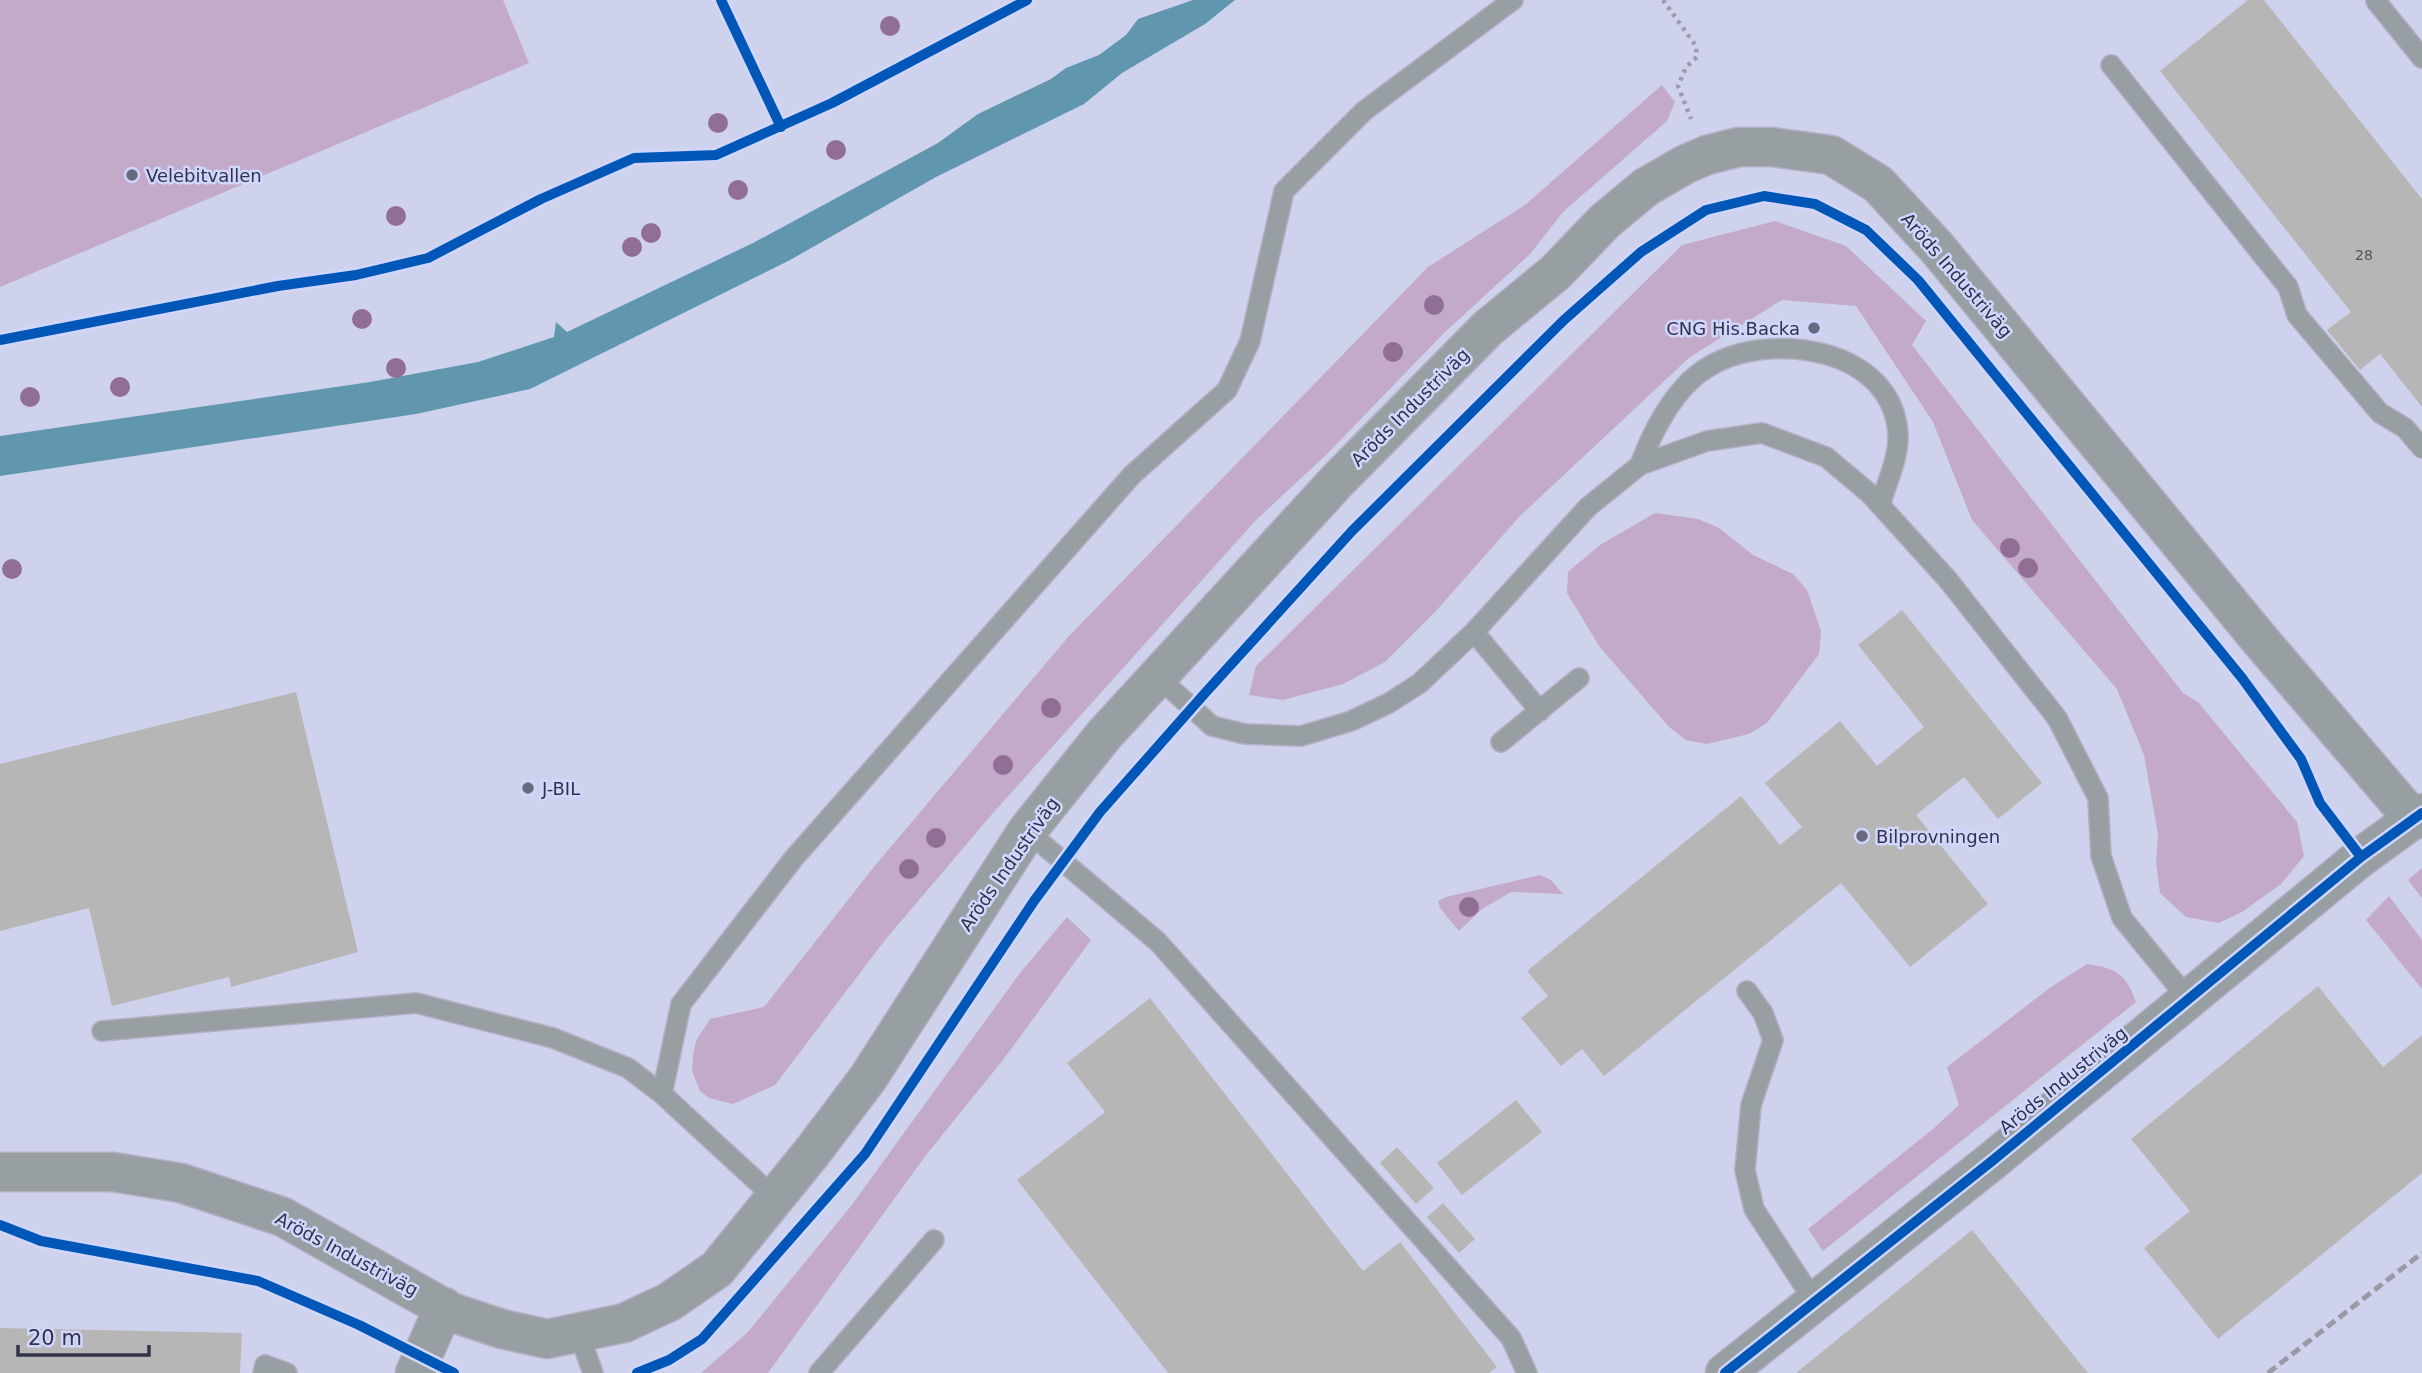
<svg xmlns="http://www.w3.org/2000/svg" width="2422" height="1373" viewBox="0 0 2422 1373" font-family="'DejaVu Sans',sans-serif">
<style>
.green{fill:#c3aac8}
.water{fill:#6097ae}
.building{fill:#b7b6b6}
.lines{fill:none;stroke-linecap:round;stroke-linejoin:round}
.service-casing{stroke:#afb1c5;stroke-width:22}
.minor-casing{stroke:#afb1c5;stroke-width:41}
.path{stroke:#989da6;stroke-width:4.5;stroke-dasharray:3.5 5;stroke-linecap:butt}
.service{stroke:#989fa2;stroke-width:19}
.minor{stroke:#989fa2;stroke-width:38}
.rail{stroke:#969ba5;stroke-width:5;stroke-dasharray:10 5;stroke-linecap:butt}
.cycleway-casing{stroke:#d1d6fe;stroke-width:15}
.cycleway{stroke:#0057b8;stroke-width:10}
.tree{fill:#916e95}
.poi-dot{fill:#686b80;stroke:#d1d6fe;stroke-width:2.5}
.labels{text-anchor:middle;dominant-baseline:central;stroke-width:5;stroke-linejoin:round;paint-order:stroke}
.number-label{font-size:14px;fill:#525462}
.poi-label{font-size:18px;fill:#313346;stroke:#d1d6fe;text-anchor:start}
.street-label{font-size:18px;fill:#313346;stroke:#d1d6fe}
</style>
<rect width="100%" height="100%" fill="#cfd2ec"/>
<path class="green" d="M0,0H503L529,63L0,287Z
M1662,85L1675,102L1667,121L1563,212L1530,254L1443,334L1326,455L1256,520L993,813L885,940L775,1085L733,1104L709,1098L700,1091L692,1071L693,1055L696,1041L710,1019L764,1007L873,868L1069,636L1428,267L1525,205Z
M1775,221L1846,246L1926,321L1912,345L2183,693L2198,702L2297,822L2304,856L2281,884L2242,912L2219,923L2186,917L2160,893L2156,863L2158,834L2144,755L2117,689L1972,520L1933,422L1856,306L1782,300L1690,357L1520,516L1435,612L1385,662L1343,684L1283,700L1249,695L1256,666L1682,245Z
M1655,513L1698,519L1719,528L1753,555L1793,574L1807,590L1821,631L1819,654L1767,723L1749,734L1707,744L1686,740L1669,727L1599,646L1567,593L1568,572L1600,545Z
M2422,868V898L2408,880Z
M1540,875L1551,880L1563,894L1511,892L1482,909L1459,931L1440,908L1438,901L1446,897Z
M2389,896L2422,940V989L2366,920Z
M1067,917L1091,940L1003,1060L926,1155L768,1373H701L747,1333L851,1206L1020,973Z
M2087,964C2116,968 2126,974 2136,1002L1823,1251L1808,1229L1933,1129L1959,1105L1947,1067L2051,987Z"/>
<path class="water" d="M1193,0H1235L1205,24L1122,73L1084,104L936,177L790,260L530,389L416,414L0,476V436L370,382L478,362L554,337L556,322L567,332L753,243L938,143L978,114L1051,79L1066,68L1099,55L1126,35L1138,19Z"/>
<path class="building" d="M2248,0H2264L2422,199V407L2380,354L2360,370L2327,330L2351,312L2160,71Z
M1902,610L2042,783L1998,819L1964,777L1916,815L1988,904L1910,967L1841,883L1604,1076L1582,1049L1561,1066L1521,1018L1548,996L1527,971L1741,796L1780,845L1802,827L1765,783L1840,721L1877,766L1924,727L1858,645Z
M296,692L358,952L231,987L229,977L112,1006L89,908L0,931V764Z
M2318,986L2383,1067L2422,1035V1173L2218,1339L2144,1248L2190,1211L2131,1139Z
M1150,998L1363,1271L1400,1242L1497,1367L1489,1373H1168L1017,1180L1105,1112L1067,1063Z
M1516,1100L1542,1132L1462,1195L1437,1163Z
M1397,1147L1434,1188L1416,1204L1380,1163Z
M1443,1203L1475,1239L1459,1253L1427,1217Z
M1972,1230L2088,1373H1796Z
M0,1328L242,1333L240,1373H0Z"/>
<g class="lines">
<defs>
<path id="service" d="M2376,1L2422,58
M2111,65L2288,287L2297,315L2380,413L2405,428L2422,448
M1640,465C1652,432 1674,389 1705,369C1767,328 1897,347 1898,438C1898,459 1886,485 1880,505
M1474,632L1540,711
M1158,677L1212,726L1245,734L1301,736L1351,721L1389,703L1420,683L1474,632L1588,507L1640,465L1707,441L1762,433L1826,457L1869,493L1948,580L2057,718L2098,798L2101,856L2122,918L2189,1000
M1501,742L1579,678
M1027,831L1158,942L1511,1338L1527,1373
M1747,991L1763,1013L1773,1040L1751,1105L1745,1170L1754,1209L1814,1301
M102,1031L416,1003L553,1038L628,1068L662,1094L776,1199
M662,1094L681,1004L794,858L1132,475L1227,390L1250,341L1284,191L1364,111L1513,0
M579,1334L593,1373
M263,1373L265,1365L287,1373
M819,1373L934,1240"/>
<path id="minor" d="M0,1172H113L181,1183L283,1217L451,1312L502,1329L547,1339L624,1323L669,1302L717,1269L813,1151L868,1078L1027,831L1104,735L1337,481L1488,328L1556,272L1605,221L1646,187L1686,164L1707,155L1739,147H1772L1831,155L1878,184L1938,249L2260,640L2414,820
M415,1373L444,1307
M1725,1373L1992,1161L2361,857L2422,813"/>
</defs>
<use href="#service" class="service-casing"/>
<use href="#minor" class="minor-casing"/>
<path class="path" d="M1663,0L1696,46L1697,57L1686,67L1678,86L1691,119"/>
<use href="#service" class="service"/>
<use href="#minor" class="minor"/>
<path class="rail" d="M2268,1373L2422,1253"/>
<defs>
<path id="cycleway" d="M721,0L781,127
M0,340L278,286L356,275L428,258L541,199L634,158L716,155L832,103L1027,0
M0,1225L41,1241L258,1281L359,1325L454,1373
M637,1373L669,1360L702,1339L865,1154L1034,901L1100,812L1206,692L1352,531L1564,320L1641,252L1706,210L1764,196L1815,204L1866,230L1918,280L2242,678L2301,759L2320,803L2361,857
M1725,1373L1992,1161L2361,857L2422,813"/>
</defs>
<use href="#cycleway" class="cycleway-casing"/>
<use href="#cycleway" class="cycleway"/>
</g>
<g class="tree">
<circle cx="890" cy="26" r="10"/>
<circle cx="718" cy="123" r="10"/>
<circle cx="836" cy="150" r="10"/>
<circle cx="738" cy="190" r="10"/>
<circle cx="396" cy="216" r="10"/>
<circle cx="651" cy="233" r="10"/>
<circle cx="632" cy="247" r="10"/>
<circle cx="1434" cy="305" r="10"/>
<circle cx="362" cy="319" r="10"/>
<circle cx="1393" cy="352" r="10"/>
<circle cx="396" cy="368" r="10"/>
<circle cx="120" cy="387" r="10"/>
<circle cx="30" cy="397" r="10"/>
<circle cx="2010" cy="548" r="10"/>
<circle cx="2028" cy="568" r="10"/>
<circle cx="12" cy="569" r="10"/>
<circle cx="1051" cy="708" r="10"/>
<circle cx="1003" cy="765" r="10"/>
<circle cx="936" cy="838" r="10"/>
<circle cx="909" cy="869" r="10"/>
<circle cx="1469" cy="907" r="10"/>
</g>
<g class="poi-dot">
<circle cx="132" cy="175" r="7"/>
<circle cx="1814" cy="328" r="7"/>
<circle cx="528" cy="788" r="7"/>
<circle cx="1862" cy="836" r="7"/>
</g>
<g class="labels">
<g class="number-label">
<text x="2364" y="255">28</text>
</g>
<g class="poi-label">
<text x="146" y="175">Velebitvallen</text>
<text x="1800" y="328" text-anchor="end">CNG His.Backa</text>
<text x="542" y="788">J-BIL</text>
<text x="1876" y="836">Bilprovningen</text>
</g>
<g class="street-label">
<text transform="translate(1957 275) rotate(49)">Aröds Industriväg</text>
<text transform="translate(1410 407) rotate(-45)">Aröds Industriväg</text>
<text transform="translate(1009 864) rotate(-55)">Aröds Industriväg</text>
<text transform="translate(2063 1080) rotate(-39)">Aröds Industriväg</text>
<text transform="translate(347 1254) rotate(28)">Aröds Industriväg</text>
</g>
</g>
<path d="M18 1345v10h131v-10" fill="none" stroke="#313346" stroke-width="3.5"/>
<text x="28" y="1345" font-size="21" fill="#313346" stroke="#d1d6fe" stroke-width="5" paint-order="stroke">20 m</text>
</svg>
